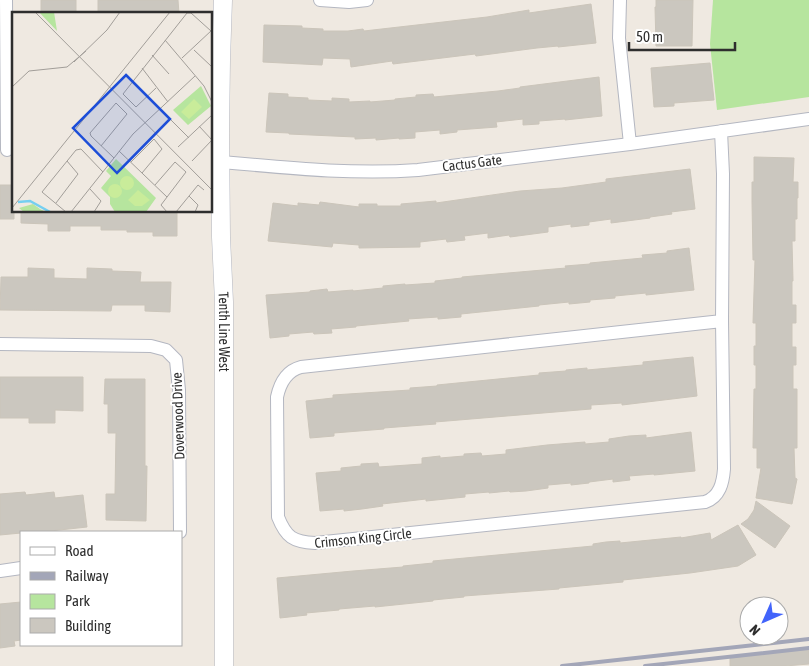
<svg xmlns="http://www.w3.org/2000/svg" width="809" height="666" viewBox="0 0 809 666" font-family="'Asap Condensed',sans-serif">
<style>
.green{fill:#b6e59e}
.building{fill:#cbc7bf;stroke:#cbc5ba}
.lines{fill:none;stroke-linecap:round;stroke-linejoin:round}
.street-casing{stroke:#b4b7c1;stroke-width:14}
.secondary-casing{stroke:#b4b7c1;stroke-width:19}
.street{stroke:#fff;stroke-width:12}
.secondary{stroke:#fff;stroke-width:18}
.rail{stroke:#a3a6b8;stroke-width:4}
.labels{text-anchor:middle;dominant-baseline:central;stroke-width:4;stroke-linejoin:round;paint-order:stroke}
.street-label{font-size:14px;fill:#2e2e2e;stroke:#fff}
.inset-river{fill:none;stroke:#75cff0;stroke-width:2.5}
.inset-road{fill:none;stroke:#a29e99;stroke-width:1}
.view{fill:#1d4ed8;fill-opacity:0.15;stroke:#1d4ed8;stroke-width:2.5}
.inset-edge{fill:none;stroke:#2e2e2e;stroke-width:2.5}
</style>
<rect width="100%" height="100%" fill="#efe9e1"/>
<path class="green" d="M713,0H809V97L717,110L710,44Z"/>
<path class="building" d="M41,0H76V14H41Z
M98,0H178L179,14L98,13Z
M656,0H693L692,46H656L655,7H656Z
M591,4L596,43L558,47V46L537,48L476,56L475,54L393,64L392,61L351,67L350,59L323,58L322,65L263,62L264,25L302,26V28L323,29V31H348L363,29L364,31L487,17L529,10V13Z
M710,63L714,100L674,103V106L654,107L651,68Z
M599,77L602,116L565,120V119L539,121V124L523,125V119L496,122L497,127L457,130V132L440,134V130L415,132V138L399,139V138L376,140V138L355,139V137L289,134V133L266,132L269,93L288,94V97L308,98V100L332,101V98L349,99V102L370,101V102L395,100V99L416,97V95L433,94L434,97L498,91L520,88V87Z
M754,157L794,158L793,182H798V198H797V219H795V241H792L793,281H792V305H796V323H792V347H796V365H793V389H797V448H794L795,478L797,479L792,504L756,498L761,468H757V448H753L754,389H756V365H754V346H756V323H753L755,260H753L752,201V182H754Z
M690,169L695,209L671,212L672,214L650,217V218L611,223V219L589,222V225L571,227V224L548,227V232L510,237L509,235L488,238V233L464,236L465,240L447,242L446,239L420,242V247L359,248V245L333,243L332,247L268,241L273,203L298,206V203L319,205L320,202L359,207V204H377V206H401V204L436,201V203L520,191L562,188L606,182V179Z
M0,185H14V219H0Z
M21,211H177V236H153V232H127V230H101V226H70V231H48V224L21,223Z
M689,248L694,290L646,295V293L615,296V298L590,300V302L569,304V302L539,305V306L461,314V317L438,319V317L408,319L409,321L356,326V327L331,329L332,333L314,334L313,332L289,334V336L270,338L266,295L310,292V291L327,289L328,292L353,290V291L383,288V286L405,284V285L435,283V281L462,278V277L566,268L565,266L590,264V263L643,258L642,255L667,253V251Z
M28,268L54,269V278L87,279V268L112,269V271L141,272L140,282H171L170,312L145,311V305H112L111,311L0,310L1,277H28Z
M693,357L697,396L622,405V403L591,405V409L435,422L436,424L384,428V429L334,433V436L310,438L306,401L333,398V395L410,390V388L437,386V385L539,375V373L566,371V370L587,368V370L643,365V362Z
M0,377H83V411L55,410V423H29V418H0Z
M105,379H145V466H147L146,521L106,520V494H115L116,433H108V404H104Z
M691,432L695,471L654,475V474L629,476L630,480L613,482V479L589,482V483L571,485V483L548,485V488L526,491L510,492L509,491L489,493V492L465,494V497L426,501V499L382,504L383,506L362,509L344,511V509L320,511L316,473L341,471V468L361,466V464L378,463L379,467L422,464V458L440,456V458L464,456V454L481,453L482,456L506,454V450L547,445L585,442V444L609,442V439L629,436L646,435V438Z
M25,492L26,495L54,492L55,498L83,495L87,527L41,532H21V533L0,535V494Z
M756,501L790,526L775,548L741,524L748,519L754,510Z
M738,525L756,555L738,566L690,573L623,580V582L559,588V589L464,596V597L433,600V601L375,607V606L339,609V610L306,613L307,615L280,618L277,578L353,571L403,567V566L433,563V561L593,546V544L606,542L620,541V543L681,537V538L710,533L711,540Z
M21,602V640L14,641L15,646L0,648V604Z
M809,649V664L785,666H730V658Z"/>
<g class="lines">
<defs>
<path id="street" d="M6,0L7,150
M320,0L349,2L367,0
M620,0L619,38L630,144
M721,131L723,174L722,321L724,469C723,482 720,497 705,502L315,543C293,542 286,537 278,517L277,397C280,383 286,371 301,367L722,321
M211,161C280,167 349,175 418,170L630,144L809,119
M0,344L151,346L166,350L176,360L179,390L180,532
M0,571L21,568"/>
<g id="secondary">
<path id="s1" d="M223,0L221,60L220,133L221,237L224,302V666"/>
</g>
</defs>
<use href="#street" class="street-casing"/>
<use href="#secondary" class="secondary-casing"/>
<use href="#street" class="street"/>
<use href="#secondary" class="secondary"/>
<path class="rail" d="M562,666L809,639
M645,666L809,648"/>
</g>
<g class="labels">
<g class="street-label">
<text transform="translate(472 163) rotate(-7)">Cactus Gate</text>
<text stroke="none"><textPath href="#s1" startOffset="332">Tenth Line West</textPath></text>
<text transform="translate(178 416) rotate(-92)">Doverwood Drive</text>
<text transform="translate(363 538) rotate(-6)">Crimson King Circle</text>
</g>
</g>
<g transform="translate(12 12)">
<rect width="200" height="200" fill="#efe9e1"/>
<path d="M27,0H42L45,19ZM189,74L199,94L176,113L161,98ZM104,147L144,186L134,200H103L98,192V185L89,176L99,164L94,159ZM21,192L28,197L34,200H12L7,196Z" fill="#b6e59e"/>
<path d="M182,87L190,95L177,107L169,100ZM108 171a7 7 0 1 1 14 0a7 7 0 1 1-14 0ZM96 179a7 7 0 1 1 14 0a7 7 0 1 1-14 0ZM126,178L138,188L130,194H123L116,188Z" fill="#c9ec9a"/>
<path class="inset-river" d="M6,190L18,189L38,200"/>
<path class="inset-road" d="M23,0L200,178M153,28L192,74L200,90M182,38L199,54M140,43L157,62M170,46L200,18M62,50L95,18L108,0M130,56L156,90M0,75L17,59L55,55L74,39M144,76L124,95L111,82L175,1H179L199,19M148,97L177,126M89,134L115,102L104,91L78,121L79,124L102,146M166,135L200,103M107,139L155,185M180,149L200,128L187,114M119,150L142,127L150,137L130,161M143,173L163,150L174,160L149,193L155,200M78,177L89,189L82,200M177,184L186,193L183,200M44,191L66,162L55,149M0,196L158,0M54,200L30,180L64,138L69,137L91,160M59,200L121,122L183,64M164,200L186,173L192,178"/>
<path class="view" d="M114,63L158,107L105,161L61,116Z"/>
<rect width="200" height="200" class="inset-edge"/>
</g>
<rect x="20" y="531" width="162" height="115" fill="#ffffff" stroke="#ababab"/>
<rect x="30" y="547" width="25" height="8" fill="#ffffff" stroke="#ababab"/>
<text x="65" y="556" font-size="15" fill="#2e2e2e">Road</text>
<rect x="30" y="572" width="25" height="8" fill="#a3a6b8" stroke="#ababab"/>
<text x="65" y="581" font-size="15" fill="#2e2e2e">Railway</text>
<rect x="30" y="594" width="25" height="15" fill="#b6e59e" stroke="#ababab"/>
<text x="65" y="606" font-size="15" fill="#2e2e2e">Park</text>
<rect x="30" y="618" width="25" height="15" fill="#cbc7bf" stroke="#ababab"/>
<text x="65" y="631" font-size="15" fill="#2e2e2e">Building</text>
<g transform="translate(764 621) rotate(225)"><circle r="24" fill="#ffffff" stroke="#ababab"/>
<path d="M0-4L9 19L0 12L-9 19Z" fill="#4264fb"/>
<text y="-8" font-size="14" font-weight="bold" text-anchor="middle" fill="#2e2e2e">N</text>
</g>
<path d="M629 42v8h106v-8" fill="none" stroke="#2e2e2e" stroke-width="2.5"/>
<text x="636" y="42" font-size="15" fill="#2e2e2e" stroke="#ffffff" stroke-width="4" paint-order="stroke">50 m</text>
</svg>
